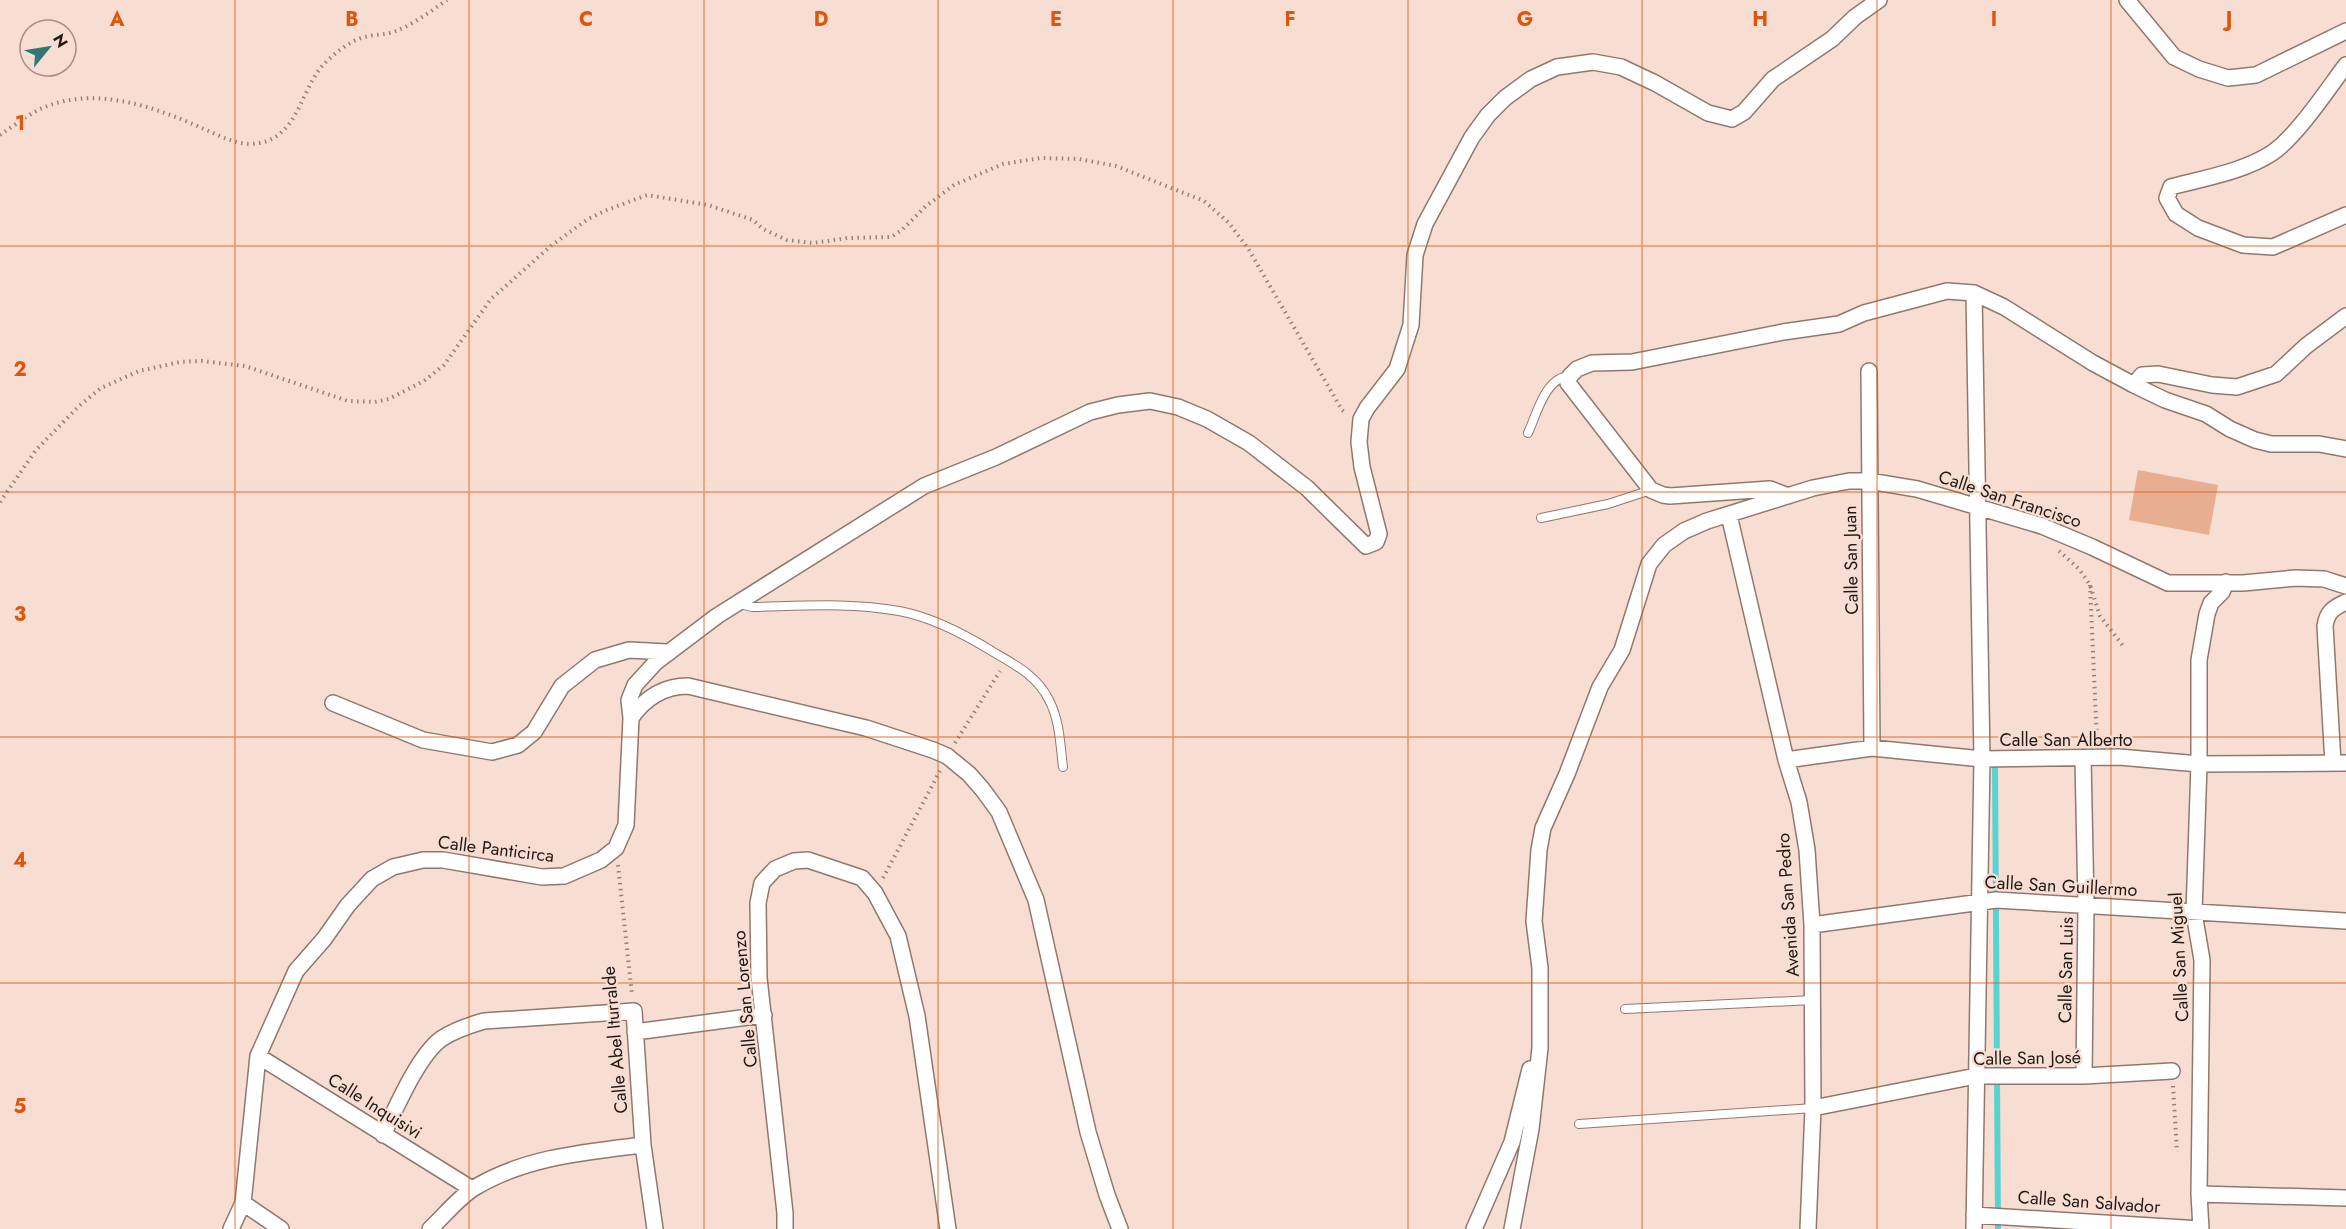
<svg xmlns="http://www.w3.org/2000/svg" width="2346" height="1229" viewBox="0 0 2346 1229" font-family="Jost,sans-serif">
<style>
.green{fill:#e8ae92}
.lines{fill:none;stroke-linecap:round;stroke-linejoin:round}
.stream{stroke:#59d3d1;stroke-width:6}
.service-casing{stroke:#8f796e;stroke-width:10}
.minor-casing{stroke:#8f796e;stroke-width:18}
.path{stroke:#948279;stroke-width:4;stroke-dasharray:1.5 4.5;stroke-linecap:butt}
.service{stroke:#fff;stroke-width:8}
.minor{stroke:#fff;stroke-width:15}
.grid{fill:none;stroke:#de560c;stroke-width:1.5;stroke-opacity:0.55}
.labels{text-anchor:middle;dominant-baseline:central;stroke-width:4.5;stroke-linejoin:round;paint-order:stroke}
.street-label{font-size:18px;fill:#221915;stroke:#f8ded2}
.grid-label{font-size:20px;text-anchor:middle;font-weight:bold;fill:#de560c;stroke:#f8ded2;stroke-width:4.5;stroke-linejoin:round;paint-order:stroke}
</style>
<rect width="100%" height="100%" fill="#f8ded2"/>
<path class="green" d="M2138,470L2218,485L2209,535L2129,520Z"/>
<g class="lines">
<path class="stream" d="M1995,766L1998,1229"/>
<defs>
<path id="service" d="M1528,433C1537,414 1545,377 1570,376
M1541,518L1608,504L1651,490
M740,604L752,607C800,606 851,602 899,611C933,617 966,635 995,653C1016,665 1038,677 1049,700C1060,721 1060,744 1063,767
M1625,1009L1813,1000
M1579,1124L1813,1108"/>
<path id="minor" d="M2127,0L2174,57L2199,69L2228,78L2256,75L2346,31
M2346,65C2327,90 2297,136 2272,153C2243,172 2204,178 2171,187L2167,198L2176,214L2198,228L2243,245L2273,247L2346,215
M1974,293L1982,759L1974,1229
M1869,371L1872,748
M2134,385L2142,375L2158,374L2212,385L2237,387L2276,374L2306,346L2346,316
M1788,496L1770,489L1670,496L1663,495L1651,490L1568,383L1570,376L1577,369L1592,363L1632,362L1783,332L1839,324L1864,313L1947,291L1974,293L2004,307L2093,363L2134,385L2165,400L2206,414L2230,429L2255,440L2271,444H2319L2346,449
M1729,515L1786,760L1799,802L1807,850L1812,925L1813,1108L1808,1229
M333,703L423,740L492,752L518,745L534,732L562,686L595,660L629,650L667,652
M631,718C645,698 663,686 688,686L866,728L933,750L947,756L969,774L983,790L999,812L1036,900L1088,1132L1107,1195L1120,1229
M2083,758L2086,905L2084,1076
M1786,760L1872,748L1982,759L2119,757L2199,764L2346,763
M2333,763L2325,626C2327,612 2333,608 2346,602
M1812,925L1996,900L2346,921
M635,1032L764,1015
M258,1056L472,1189
M1813,1108L1976,1076H2084L2172,1071
M383,1135C396,1108 418,1056 441,1039C454,1030 470,1025 484,1021L634,1011L643,1145L655,1229
M2199,1194L2346,1198
M243,1203L281,1229
M1974,1215L2201,1229
M231,1229L243,1203L258,1056L296,971L324,939L348,905L372,879L393,867L423,860H443L542,877L564,876L601,860L616,848L626,825L631,718L629,700L635,685L656,662L717,616L924,486L996,457L1090,412L1118,405L1150,401L1178,407L1207,419L1249,443L1307,488L1366,546L1376,542L1379,534L1362,467L1359,442L1361,419L1367,408L1397,369L1411,325L1415,255L1425,224L1472,137L1488,115L1505,98L1531,79L1557,67L1593,62L1621,67L1655,83L1708,113L1732,119L1744,112L1773,79L1832,39L1855,17L1879,0
M430,1229C444,1216 458,1198 474,1188C525,1157 585,1152 643,1145
M785,1229V1213L759,978L758,903L762,883L775,869L794,861L808,860L862,878L875,893L898,936L917,1016L948,1229
M1474,1229L1512,1142L1530,1069
M1512,1229L1531,1129L1540,1048V968L1534,921L1539,850L1543,828L1567,774L1600,687L1622,650L1649,564L1664,545L1684,531L1707,521L1813,488L1849,481H1869L1917,489L2042,526L2092,547L2168,583H2243L2295,578L2324,579L2346,586
M2201,1229L2199,1194L2202,960L2194,913L2199,764V660L2207,614L2211,603L2222,592L2226,582"/>
</defs>
<use href="#service" class="service-casing"/>
<use href="#minor" class="minor-casing"/>
<path class="path" d="M0,135C12,127 25,117 38,110C92,84 153,106 204,129C223,137 239,147 260,143C299,135 301,88 324,64C335,53 349,41 365,37C375,34 387,35 396,31C414,24 431,11 447,0
M0,502L36,450L79,406L101,388L139,371L180,362L202,361L245,366L348,401L375,402L389,399L424,381L444,365L491,299L552,245L588,219L607,210L647,195L708,205L753,220L763,229L787,240L813,243L848,238L891,237L902,230L926,206L954,185L1003,164L1041,158L1079,159L1116,166L1204,201L1229,223L1249,250L1342,410L1346,413
M2059,551L2079,569L2090,585L2100,616L2124,647
M2090,585L2097,742
M955,743L1000,671
M618,865L632,995
M883,878L940,771
M2173,1086L2177,1152"/>
<use href="#service" class="service"/>
<use href="#minor" class="minor"/>
</g>
<path class="grid" d="M235,0V1229M469,0V1229M704,0V1229M938,0V1229M1173,0V1229M1408,0V1229M1642,0V1229M1877,0V1229M2111,0V1229M0,246H2346M0,492H2346M0,737H2346M0,983H2346"/>
<g class="labels">
<g class="street-label">
<text transform="translate(2010 499) rotate(18)">Calle San Francisco</text>
<text transform="translate(1851 560) rotate(-91)">Calle San Juan</text>
<text x="2066" y="740">Calle San Alberto</text>
<text transform="translate(496 849) rotate(7)">Calle Panticirca</text>
<text transform="translate(2061 886) rotate(3)">Calle San Guillermo</text>
<text transform="translate(1788 905) rotate(-94)">Avenida San Pedro</text>
<text transform="translate(2179 957) rotate(-93)">Calle San Miguel</text>
<text transform="translate(2066 970) rotate(-89)">Calle San Luis</text>
<text transform="translate(745 999) rotate(-95)">Calle San Lorenzo</text>
<text transform="translate(615 1040) rotate(-95)">Calle Abel Iturralde</text>
<text transform="translate(2027 1058) rotate(-1)">Calle San José</text>
<text transform="translate(375 1106) rotate(32)">Calle Inquisivi</text>
<text transform="translate(2089 1202) rotate(4)">Calle San Salvador</text>
</g>
</g>
<g class="grid-label">
<text x="117" y="26">A</text>
<text x="352" y="26">B</text>
<text x="586" y="26">C</text>
<text x="821" y="26">D</text>
<text x="1056" y="26">E</text>
<text x="1290" y="26">F</text>
<text x="1525" y="26">G</text>
<text x="1760" y="26">H</text>
<text x="1994" y="26">I</text>
<text x="2229" y="26">J</text>
<text x="20" y="130">1</text>
<text x="20" y="376">2</text>
<text x="20" y="621">3</text>
<text x="20" y="867">4</text>
<text x="20" y="1113">5</text>
</g>
<g transform="translate(48 48) rotate(60)"><circle r="28" fill="#f8ded2" stroke="#a28f86" stroke-width="1.5"/>
<path d="M0-4.5L10 22L0 15L-10 22Z" fill="#2f7877"/>
<text y="-9" font-size="16" font-weight="bold" text-anchor="middle" fill="#221915">N</text>
</g>
</svg>
